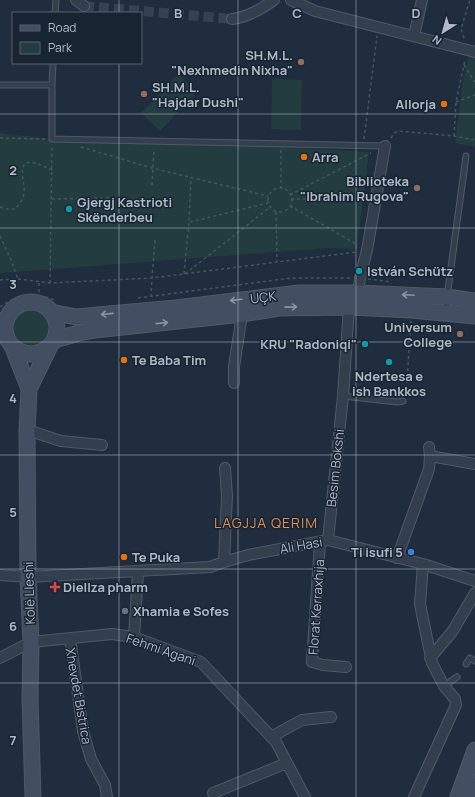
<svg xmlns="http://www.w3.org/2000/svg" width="475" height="797" viewBox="0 0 475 797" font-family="Manrope,sans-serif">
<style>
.green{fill:#223c3f}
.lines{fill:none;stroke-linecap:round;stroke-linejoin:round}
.street-tunnel{stroke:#354253;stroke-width:10;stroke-dasharray:10 5;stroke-linecap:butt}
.lane-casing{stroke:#4f5a68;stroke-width:7}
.street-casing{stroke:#4f5a68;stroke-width:12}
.secondary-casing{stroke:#4f5a68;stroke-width:17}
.path{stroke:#40595c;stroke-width:1.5;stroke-dasharray:3 3;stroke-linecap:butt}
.lane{stroke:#343f4e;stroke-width:5}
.street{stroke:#343f4e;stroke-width:10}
.secondary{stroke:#424e61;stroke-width:15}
.oneway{stroke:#8994a5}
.grid{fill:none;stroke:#afbac9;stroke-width:1;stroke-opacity:0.55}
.education-dot{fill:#8d6e63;stroke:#192432;stroke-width:1.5}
.food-dot{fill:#e8710a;stroke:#192432;stroke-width:1.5}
.culture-dot{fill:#0f9aa8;stroke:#192432;stroke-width:1.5}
.shop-dot{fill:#3f7fe0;stroke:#192432;stroke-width:1.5}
.health-dot{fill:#e0444e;stroke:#192432;stroke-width:1.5}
.worship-dot{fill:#6b7280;stroke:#192432;stroke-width:1.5}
.labels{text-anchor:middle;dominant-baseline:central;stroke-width:3;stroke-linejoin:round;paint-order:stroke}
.poi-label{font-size:13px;font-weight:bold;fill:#afbac9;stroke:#192432;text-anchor:start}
.street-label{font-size:13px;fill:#afbac9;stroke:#192432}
.neighbourhood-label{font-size:14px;letter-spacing:1px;fill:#df8e54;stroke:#192432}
.grid-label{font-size:13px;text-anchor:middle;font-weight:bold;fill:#afbac9;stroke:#192432;stroke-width:3;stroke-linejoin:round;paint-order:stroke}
</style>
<rect width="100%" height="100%" fill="#202d3e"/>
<path class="green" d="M469,54L475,56V147L455,143L462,88Z
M178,74L197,92L160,131L141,113Z
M272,79L302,80L301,130L271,129Z
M0,133L59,140L269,146L369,152L357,249L328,248L0,273Z
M10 328a20 20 0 1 1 40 0a20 20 0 1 1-40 0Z"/>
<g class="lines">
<path class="street-tunnel" d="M84,6L232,19"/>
<defs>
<path id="lane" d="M55,13L56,0
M0,85H52V139L385,146
M52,85L53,63
M446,312L447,297L466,156
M343,396L397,402L403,401
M466,664L470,658L475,661
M444,686L457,677"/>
<path id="street" d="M76,0L84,6
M291,0L315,11L475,52
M232,19C248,17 261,9 274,0
M414,36L422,0
M358,293L360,278L367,250L385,146
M234,383V367L242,314
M27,430L61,441L102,445
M430,456L475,464
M328,540L343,396L349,307
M320,542L312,662L323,665L346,667
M397,558L429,469L430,456L429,447
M224,562L227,496L225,468
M0,575L28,577L210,567L224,562L248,555L328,540L423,564L475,581
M134,637L138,572
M70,638L83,731L91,759L105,785L107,797
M0,658L31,642L112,634L134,637L201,662L276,742L305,797
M430,658L452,632L475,593
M271,737L302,720L331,717
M213,793L287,763
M414,797L456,705L455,699L444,686L432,663L420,604L423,564"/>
<path id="secondary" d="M5 328a26 26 0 1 1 52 0a26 26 0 1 1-52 0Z
M51,312L76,317L176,308L299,293H358L447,297L475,301
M54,340L79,333L95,330L242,314L279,308L349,307L412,310L475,316
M13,348L29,389L27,430L28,577L31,642L30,699L33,797
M29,389L49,348
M458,797L475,750
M471,797L475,785"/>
</defs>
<use href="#lane" class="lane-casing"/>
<use href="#street" class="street-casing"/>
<use href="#secondary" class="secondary-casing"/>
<path class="path" d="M464,38L461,29L470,0
M464,65L475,82
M456,102L475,95
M454,136L456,102L465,60
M0,138L46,139
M391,138L394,133L398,131L454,136L475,140
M364,139L377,36
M81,147L152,168L268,196
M152,185L154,149
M268 200a12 12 0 1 1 24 0a12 12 0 1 1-24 0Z
M281,189V150
M290,195L371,153
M52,199L112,198
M291,199H365
M290,206L358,245
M0,207L7,209H15C34,190 16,179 25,163C35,161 43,166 52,170
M276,212L277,262
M190,222L268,203
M0,236L11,260L18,279
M184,274L189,222L191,177
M185,274L270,207
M368,279L392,282
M0,280L18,279L50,283L152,278L356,252
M39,283V295
M50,283L52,145
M151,297L152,278L155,240
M138,298L291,278H351
M0,307C17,295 34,291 54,300
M406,395L411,321"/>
<use href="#lane" class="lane"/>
<use href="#street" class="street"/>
<use href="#secondary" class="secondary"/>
</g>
<defs><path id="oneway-shaft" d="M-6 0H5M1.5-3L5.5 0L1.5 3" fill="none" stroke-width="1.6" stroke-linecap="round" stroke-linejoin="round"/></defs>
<g class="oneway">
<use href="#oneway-shaft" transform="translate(408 295) rotate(-177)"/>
<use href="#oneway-shaft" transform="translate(236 300) rotate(173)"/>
<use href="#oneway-shaft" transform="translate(291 307) rotate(-1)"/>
<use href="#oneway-shaft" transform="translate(107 314) rotate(174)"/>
<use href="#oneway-shaft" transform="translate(162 323) rotate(-6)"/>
</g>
<path class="grid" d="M119,0V13M238,0V797M356,0V797M119,63V797M0,114H475M0,228H475M0,342H475M0,455H475M0,569H475M0,683H475"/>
<g class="education-dot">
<circle cx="301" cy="62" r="4"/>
<circle cx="144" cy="94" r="4"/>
<circle cx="417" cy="188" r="4"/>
<circle cx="460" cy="334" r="4"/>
</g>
<g class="food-dot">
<circle cx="444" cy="104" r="4"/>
<circle cx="304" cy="157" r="4"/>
<circle cx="124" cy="360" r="4"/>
<circle cx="124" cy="557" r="4"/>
</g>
<g class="culture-dot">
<circle cx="69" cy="209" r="4"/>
<circle cx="359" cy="271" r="4"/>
<circle cx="365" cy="344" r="4"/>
<circle cx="389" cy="362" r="4"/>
</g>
<circle class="shop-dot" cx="411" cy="552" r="4"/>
<path class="health-dot" d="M53 581h4v4h4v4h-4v4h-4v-4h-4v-4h4z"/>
<circle class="worship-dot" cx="125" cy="611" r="4"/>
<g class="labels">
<g class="poi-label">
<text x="293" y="55" text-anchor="end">SH.M.L.<tspan x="293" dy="15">"Nexhmedin Nixha"</tspan></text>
<text x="152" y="87">SH.M.L.<tspan x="152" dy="15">"Hajdar Dushi"</tspan></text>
<text x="436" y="104" text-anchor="end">Allorja</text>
<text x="312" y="157">Arra</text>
<text x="409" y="181" text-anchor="end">Biblioteka<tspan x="409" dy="15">"Ibrahim Rugova"</tspan></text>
<text x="77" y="202">Gjergj Kastrioti<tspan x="77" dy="15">Skënderbeu</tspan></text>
<text x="367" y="271">István Schütz</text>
<text x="452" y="327" text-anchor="end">Universum<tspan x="452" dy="15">College</tspan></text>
<text x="357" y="344" text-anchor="end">KRU "Radoniqi"</text>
<text x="132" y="360">Te Baba Tim</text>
<text x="389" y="376" text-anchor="middle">Ndertesa e<tspan x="389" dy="15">ish Bankkos</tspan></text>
<text x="403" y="552" text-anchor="end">Ti isufi 5</text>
<text x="132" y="557">Te Puka</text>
<text x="63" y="587">Diellza pharm</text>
<text x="133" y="611">Xhamia e Sofes</text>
</g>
<g class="street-label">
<text transform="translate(263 297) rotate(-7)">UÇK</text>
<text transform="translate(335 468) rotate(-84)">Besim Bokshi</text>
<text transform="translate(301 545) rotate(-10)">Ali Hasi</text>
<text transform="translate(29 593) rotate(-92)">Kolë Lleshi</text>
<text transform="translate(316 607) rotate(-86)">Florat Kerraxhija</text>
<text transform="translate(161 649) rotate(19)">Fehmi Agani</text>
<text transform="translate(79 696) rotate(80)">Xhevdet Bistrica</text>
</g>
<g class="neighbourhood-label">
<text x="266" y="522">LAGJJA QERIM</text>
</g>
</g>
<g class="grid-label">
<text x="178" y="18">B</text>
<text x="297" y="18">C</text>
<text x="416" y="18">D</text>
<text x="13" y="175">2</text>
<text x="13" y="289">3</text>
<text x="13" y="403">4</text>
<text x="13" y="517">5</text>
<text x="13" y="631">6</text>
<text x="13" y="745">7</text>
</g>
<rect x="12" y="12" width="130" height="52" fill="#192432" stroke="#55606e"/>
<rect x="20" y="25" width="20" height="6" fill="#424e61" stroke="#55606e"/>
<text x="48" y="32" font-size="12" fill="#afbac9">Road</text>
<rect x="20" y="42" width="20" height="12" fill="#223c3f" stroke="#55606e"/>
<text x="48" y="52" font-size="12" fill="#afbac9">Park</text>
<g transform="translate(443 32) rotate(217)" stroke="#192432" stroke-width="3" paint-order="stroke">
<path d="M0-3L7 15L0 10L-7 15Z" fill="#afbac9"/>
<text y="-6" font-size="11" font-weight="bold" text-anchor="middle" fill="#afbac9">N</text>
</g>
</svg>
